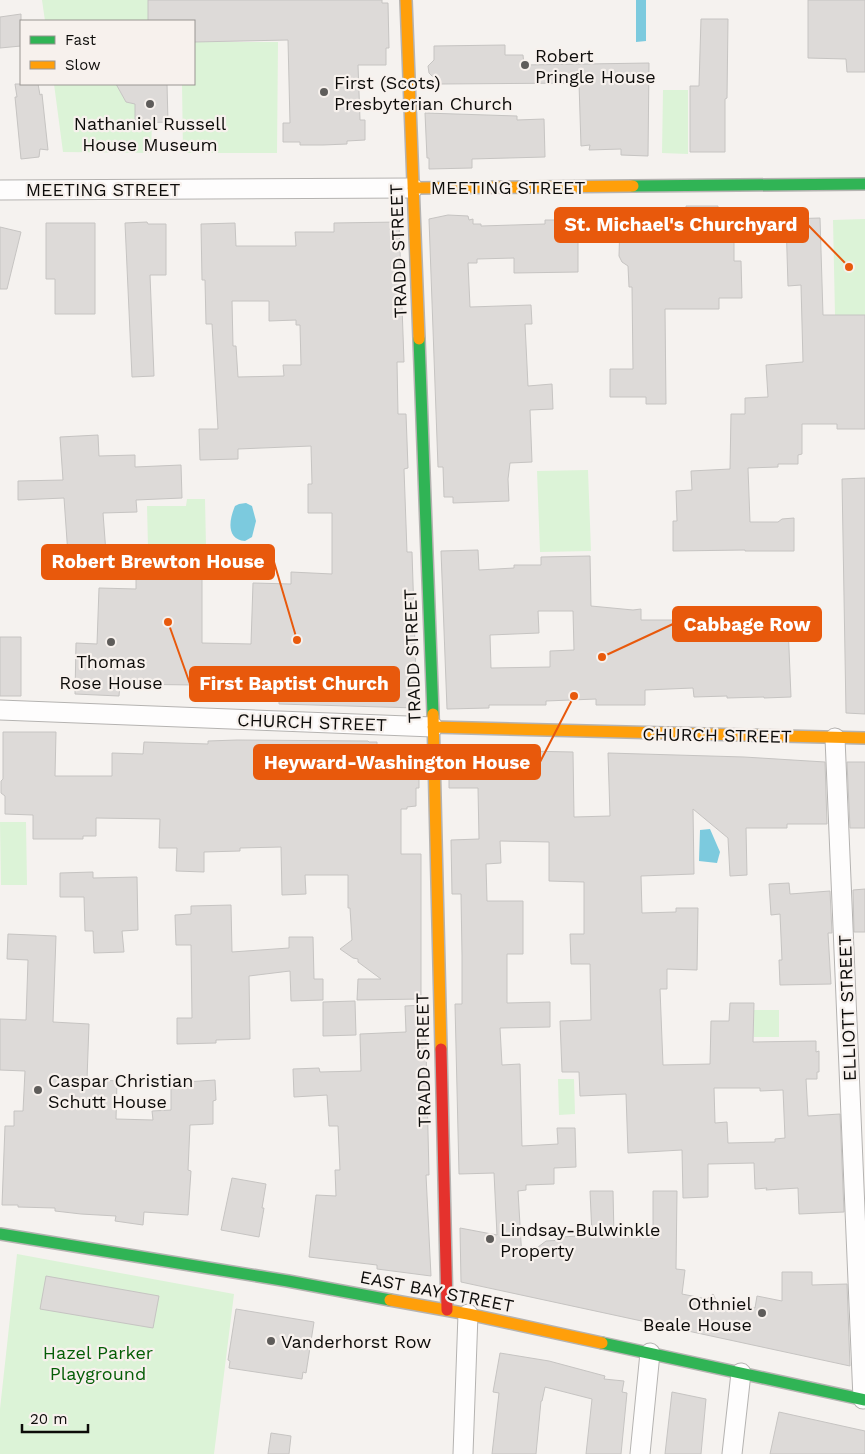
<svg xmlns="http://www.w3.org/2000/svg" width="865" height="1454" viewBox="0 0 865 1454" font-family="'Work Sans',sans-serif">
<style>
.green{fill:#dcf3d7}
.water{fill:#7ccade}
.building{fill:#dddad8;stroke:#c6c4c2;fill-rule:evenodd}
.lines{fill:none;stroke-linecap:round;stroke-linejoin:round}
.street-casing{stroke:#b5b3b1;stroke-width:21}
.fast-casing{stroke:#b5b3b1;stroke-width:14}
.slow-casing{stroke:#b5b3b1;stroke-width:14}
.jam-casing{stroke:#b5b3b1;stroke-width:14}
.street{stroke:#fefdfd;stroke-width:19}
.fast{stroke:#30b455;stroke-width:11}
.slow{stroke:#ff9f0a;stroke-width:11}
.jam{stroke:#e5322d;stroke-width:11}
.poi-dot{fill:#5e5c5a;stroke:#f7f1ed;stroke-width:2}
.labels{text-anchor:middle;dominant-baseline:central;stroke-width:4.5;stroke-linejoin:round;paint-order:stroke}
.poi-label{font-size:18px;fill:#0d0c0a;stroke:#f7f1ed;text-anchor:start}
.street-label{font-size:18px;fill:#0d0c0a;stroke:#f7f1ed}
.park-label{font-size:18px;fill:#045d06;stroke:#f7f1ed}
.leader{fill:none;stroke:#e8590c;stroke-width:2}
.callout-dot{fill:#e8590c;stroke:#f7f1ed;stroke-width:2}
.callout{fill:#e8590c;stroke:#e8590c;stroke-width:2}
.callout-label{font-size:19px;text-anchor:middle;font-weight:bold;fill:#fff}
</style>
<rect width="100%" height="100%" fill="#f5f2ef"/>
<path class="green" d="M42,0H148V21H45Z
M194,42H278L277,153H183L182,84H194Z
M54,84H122L119,90L126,102L135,104L152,122L151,153L63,152Z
M663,90H688V154L662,153Z
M865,219V315H835L833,220Z
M588,470L591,551L540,552L537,471Z
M187,499H205L206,546L148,547L147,506H186Z
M0,822H26L27,885H1Z
M754,1010H779V1037H754Z
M558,1079H574L575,1114L559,1115Z
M17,1254L234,1294L214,1454H0V1409Z"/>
<path class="water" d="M636,0H646V41L636,42Z
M246,503L252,506L256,521L252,537L245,541C226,539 229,520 235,506L239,504Z
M710,829L720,852L717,863L699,861L700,830Z"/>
<path class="building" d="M148,0H382V3H388L389,48H386V65H358L360,120H365V140L347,141V144L323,145H300V142H283V123H290L288,40L194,42V21H148Z
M808,0H865V72H847L846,59L808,58Z
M21,14V46L0,48V17Z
M701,19H728L727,98L725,99V152H690V86H699Z
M505,45V55H523L524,65L649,63L648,156L621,155V149L589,150L590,145L581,146L579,83L440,84L429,73L428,66L434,60V46Z
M15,84H38L40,95L42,94L48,150L40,149L39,157L21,159L15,97H17Z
M116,84H167L168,122L135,123V104L126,102Z
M425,113L517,116V120L544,119L545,157L472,159V168L429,169V158H427Z
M686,206H718V217H731V225H734V261H741L742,298H719V309H665L666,404H646V397H610V369H633L632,287H629L628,266L622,262L619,256L620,221L625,214H686Z
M448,215L468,216L469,220L473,219V224H481V226L545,224V220H578V272L514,273V258L477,259V263H468L470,307L531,305L532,324H525L528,386L552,384L553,409L530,410L532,462L510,463L508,479L509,501L453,503V497H444L443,467H438L429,219Z
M820,218L823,315H865V429H837V424H802V454L798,455V464H778V467L748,468L750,522H778L782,519L794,518V551H745V550L673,551V521H677L676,491L692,490L691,471L730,469L731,414H745V398L768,397L766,365L803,362L801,285L788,286L786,219Z
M147,222L148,224H166V275H150L154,376L132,377L125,223Z
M399,222L404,362H397L398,414H406L408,468L404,469L407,552H412L417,708L279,704V700L229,698L230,669H195V685L120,684L119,696L75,694L76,643L97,644L99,588L136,589V576H156V560H186V575H202V643L251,644L253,583L291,584V572L332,574V513H308V484H312L311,446L238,449V459L200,460L199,429H218L212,324H206L205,280H202L201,224L235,223L236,246H296L295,232H334V223ZM232,301H269V321L296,320V325H300L301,365H283L284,376L238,377L236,346H233Z
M46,223H95V314H55V279H46Z
M0,227L21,232L7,289H0Z
M98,435L99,456L135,455V467L181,465L182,498L136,500L137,512L103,513L106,553L68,555L64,498L18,500V481L63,480L60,437Z
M865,478V714L846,713L842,479Z
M478,550L479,570L514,568V565H541V557L590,556L591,606L633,610L641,609V620H680V616L736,614L737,627L788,625L791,697L764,698V697L727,698V696L694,697L693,688L645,690V705H596V699L546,701V705H489V708L447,709L441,551ZM538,611H573L574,650L550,651V667L491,668L490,635L539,633Z
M0,637H21V696H0Z
M3,732H56L55,776H112V753L143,754L144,742L208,744V741L237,740L368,741L369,742H377V759L419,758V788H416V806L407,807V809H401V854H421V999L357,1000L358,979H381L358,962V959L353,958L340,949L352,940L350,908H348V875H305L306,894L282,895L281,847L240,848V851L204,852V872L176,871L177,848H159L160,819L96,818V836H83V839H33V815L5,814V796L1,793V781L3,779Z
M449,749H522V751L573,752L574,817L610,816L608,753L744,757L825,762L827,824H787V828H746L747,875L730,876L728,838L693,809L694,874L641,876L642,913L676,912V908H698L697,970L667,969V989H660L663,1065L710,1064L711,1021H729L730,1003H754L753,1042L816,1041V1052L819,1051V1072H817V1079H806L808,1116L840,1114L844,1212L799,1214L798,1188L766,1190L767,1188L755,1189L754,1163L708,1164V1197L683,1198L682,1150L628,1153L626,1094L580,1096L579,1072H562L560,1021L591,1020L590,964H571L570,934H584V882L549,881V842L500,841L501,863L486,864L487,901H523V954H507V1003L550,1002V1027L500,1028L502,1065L520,1064L522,1146L558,1144L557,1128H575L576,1167L554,1168V1184L526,1185V1190L518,1191L522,1259L546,1241L563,1240V1237L592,1235L590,1191H613L614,1236L653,1238V1191H677L676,1269L685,1270L682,1294L707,1299L713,1294L716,1300L755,1308L757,1296L782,1301V1272H812V1285L847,1284L850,1366L461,1282L460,1228L497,1235L494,1173L459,1174L455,1004H462V955L461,894H452L451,840L479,839L478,788H449ZM714,1088H760V1091L783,1090L785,1138L775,1139V1142L728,1143L727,1122L715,1123Z
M847,762H865V828H850Z
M93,872V878L137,877L138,930L122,931L124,952L94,953L93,931H85L84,897H60V873Z
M789,883L790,894L830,891L832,933H828L831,984L780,985L779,960H782L780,914L771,915L769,884Z
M865,889V932H854L853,890Z
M231,905L232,952L289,948V937H313L314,979H323V1000L291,1001L290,971L249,976L250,1039L216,1040V1043L177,1044V1018H192L191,945H176L175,915L191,914V906Z
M8,934L56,936L53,1022L89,1024L87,1079L117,1081L116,1119L153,1120L152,1111L171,1110V1083L215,1080L216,1100L213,1101V1124L190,1125L188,1170L191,1171L188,1215L144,1212L143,1225L115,1221L116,1216L81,1214L55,1211V1208L18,1207V1205H2L5,1126H14V1111H23L25,1071L0,1070V1019L26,1020L28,960L7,959Z
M355,1001L356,1035L323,1036V1002Z
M425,1005L429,1175H426L431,1276L377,1269V1265L309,1257L316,1195L336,1196L335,1170H340L338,1126H329L327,1095L294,1097L293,1069L319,1068L320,1072L361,1071L360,1034L406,1032L405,1006Z
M232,1178L266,1184L262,1208H264L259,1237L221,1230Z
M46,1276L159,1296L153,1328L40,1309Z
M236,1309L314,1322L306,1373L303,1372L302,1379L229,1368L230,1361L228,1360Z
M500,1353L549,1361L605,1376L604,1379L624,1381L622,1392L627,1393L621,1454H586L592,1399L545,1387L542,1401H541L536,1454H492L499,1393L493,1392Z
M672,1392L706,1399L701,1454H665Z
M779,1412L865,1431V1454H770Z
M271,1433L291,1436L289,1454H268Z"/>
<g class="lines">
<defs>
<path id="street" d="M0,190L413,188
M0,710L433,727
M835,738L863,1399
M463,1454L468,1314
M640,1454L650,1353
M732,1454L741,1373"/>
<path id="fast" d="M633,186L865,184
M419,339L433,714
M0,1234L288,1281L390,1300
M602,1343L865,1400"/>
<path id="slow" d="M406,0L419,339
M413,188L633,186
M433,714L441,1049
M433,727L865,738
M390,1300L468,1314L602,1343"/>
<path id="jam" d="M441,1049L447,1310"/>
</defs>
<use href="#street" class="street-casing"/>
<use href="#fast" class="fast-casing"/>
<use href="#slow" class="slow-casing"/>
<use href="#jam" class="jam-casing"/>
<use href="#street" class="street"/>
<use href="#fast" class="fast"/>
<use href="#slow" class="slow"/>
<use href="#jam" class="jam"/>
</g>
<g class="poi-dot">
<circle cx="525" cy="65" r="5"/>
<circle cx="324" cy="92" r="5"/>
<circle cx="150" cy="104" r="5"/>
<circle cx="111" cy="642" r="5"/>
<circle cx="38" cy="1090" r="5"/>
<circle cx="490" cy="1239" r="5"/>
<circle cx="762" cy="1313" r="5"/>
<circle cx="271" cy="1341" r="5"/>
</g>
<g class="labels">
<g class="poi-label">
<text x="535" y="55">Robert<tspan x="535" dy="21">Pringle House</tspan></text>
<text x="334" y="82">First (Scots)<tspan x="334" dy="21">Presbyterian Church</tspan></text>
<text x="150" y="123" text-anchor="middle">Nathaniel Russell<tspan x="150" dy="21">House Museum</tspan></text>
<text x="111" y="661" text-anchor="middle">Thomas<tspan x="111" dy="21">Rose House</tspan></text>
<text x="48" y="1080">Caspar Christian<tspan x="48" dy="21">Schutt House</tspan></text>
<text x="500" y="1229">Lindsay-Bulwinkle<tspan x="500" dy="21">Property</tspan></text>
<text x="752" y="1303" text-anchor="end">Othniel<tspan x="752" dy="21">Beale House</tspan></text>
<text x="281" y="1341">Vanderhorst Row</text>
</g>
<g class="street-label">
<text x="508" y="187">MEETING STREET</text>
<text x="103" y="189">MEETING STREET</text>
<text transform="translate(398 251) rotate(-92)">TRADD STREET</text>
<text transform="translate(412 656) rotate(-92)">TRADD STREET</text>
<text transform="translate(312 722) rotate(2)">CHURCH STREET</text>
<text transform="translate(717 735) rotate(1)">CHURCH STREET</text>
<text transform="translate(847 1008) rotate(-92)">ELLIOTT STREET</text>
<text transform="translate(423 1060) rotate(-91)">TRADD STREET</text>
<text transform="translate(437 1291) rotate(11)">EAST BAY STREET</text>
</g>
<g class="park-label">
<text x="98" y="1352">Hazel Parker<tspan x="98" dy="21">Playground</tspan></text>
</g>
</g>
<path class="leader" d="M849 267L808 225M297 640L274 562M602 657L673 624M168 622L190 684M574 696L540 762"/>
<g class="callout-dot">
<circle cx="849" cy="267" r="5"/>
<circle cx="297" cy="640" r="5"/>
<circle cx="602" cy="657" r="5"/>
<circle cx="168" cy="622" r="5"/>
<circle cx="574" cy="696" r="5"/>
</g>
<g class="callout">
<rect x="555" y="208" width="253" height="34" rx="5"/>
<rect x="42" y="545" width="232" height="34" rx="5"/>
<rect x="673" y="607" width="148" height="34" rx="5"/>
<rect x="190" y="667" width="209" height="34" rx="5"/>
<rect x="254" y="745" width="286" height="34" rx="5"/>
</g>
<g class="callout-label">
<text x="681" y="231">St. Michael's Churchyard</text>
<text x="158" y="568">Robert Brewton House</text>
<text x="747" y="631">Cabbage Row</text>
<text x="294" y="690">First Baptist Church</text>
<text x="397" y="769">Heyward-Washington House</text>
</g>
<rect x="20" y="20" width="175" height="65" fill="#f7f1ed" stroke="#999592"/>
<rect x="30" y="36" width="25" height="8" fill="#30b455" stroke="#999592"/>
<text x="65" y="45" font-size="15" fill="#0d0c0a">Fast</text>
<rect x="30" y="61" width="25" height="8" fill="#ff9f0a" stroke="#999592"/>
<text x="65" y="70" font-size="15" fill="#0d0c0a">Slow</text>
<path d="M22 1424v8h66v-8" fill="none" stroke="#0d0c0a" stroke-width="2.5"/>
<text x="30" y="1424" font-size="15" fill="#0d0c0a" stroke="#f7f1ed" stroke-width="4" paint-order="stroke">20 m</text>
</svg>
